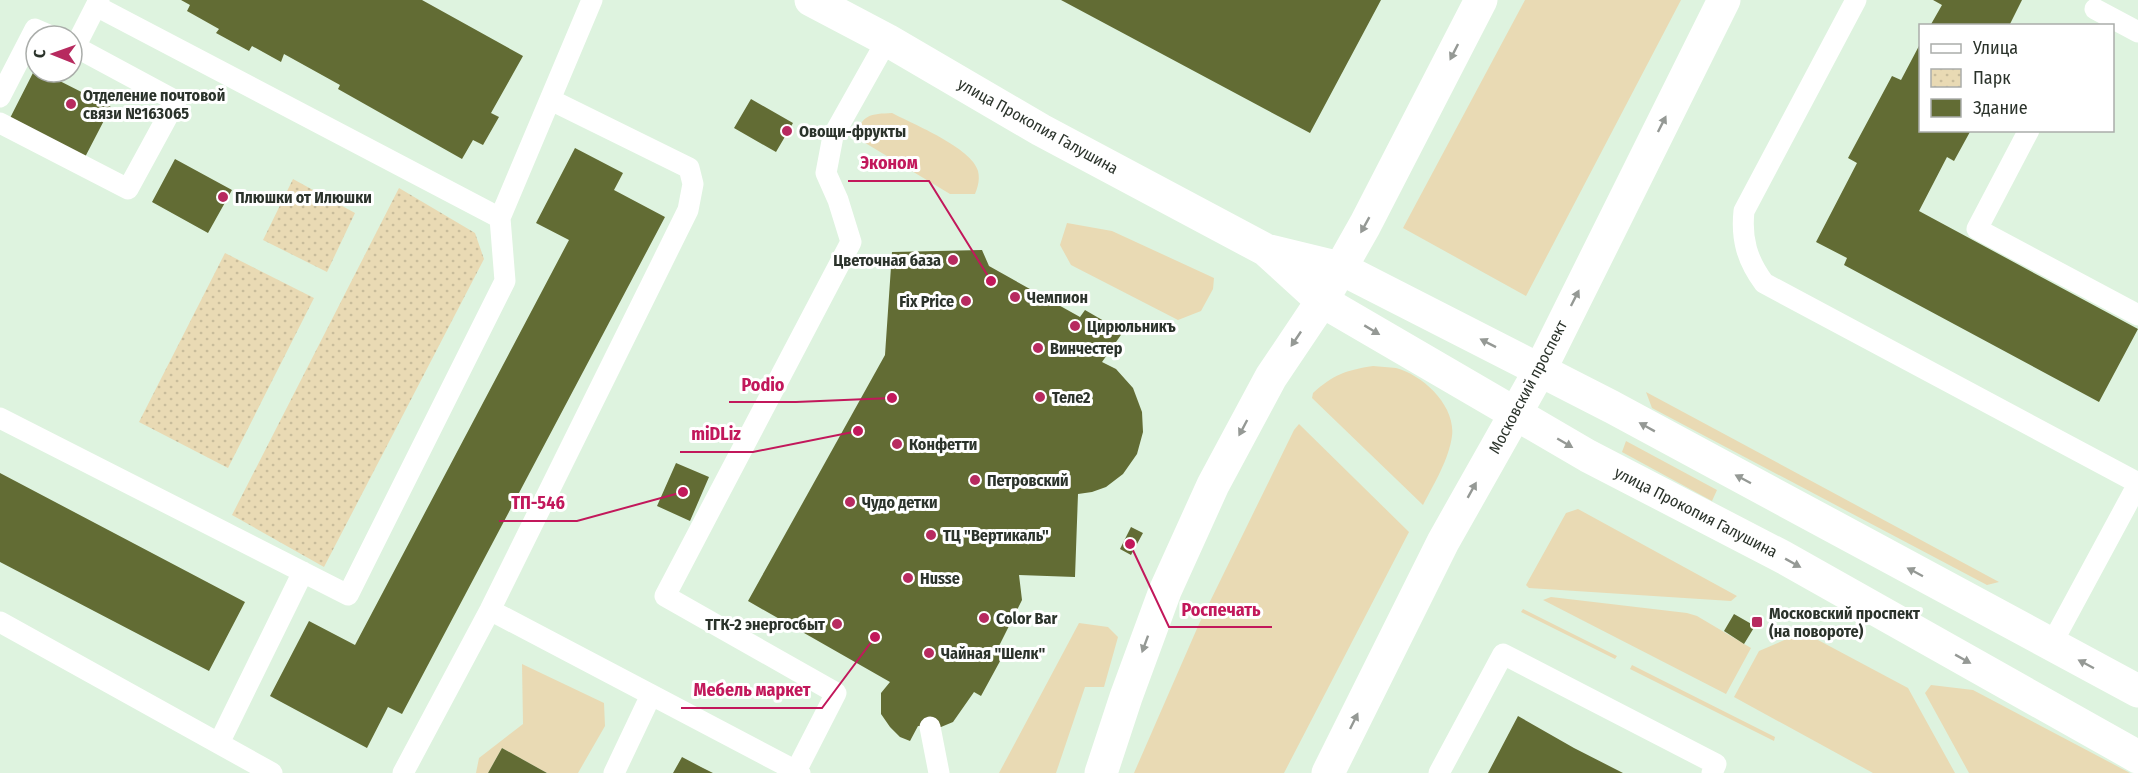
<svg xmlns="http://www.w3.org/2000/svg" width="2138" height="773" viewBox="0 0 2138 773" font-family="'Fira Sans Condensed',sans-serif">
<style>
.grass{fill:#e9dab4}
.park{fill:url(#park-dots)}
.building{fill:#626c34}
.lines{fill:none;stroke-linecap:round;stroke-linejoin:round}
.service{stroke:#fff;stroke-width:21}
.tertiary{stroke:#fff;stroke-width:33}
.secondary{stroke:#fff;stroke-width:33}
.oneway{fill:#959995}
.poi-dot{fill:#b72a5f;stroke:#fff;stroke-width:2}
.labels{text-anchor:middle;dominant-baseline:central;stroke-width:6;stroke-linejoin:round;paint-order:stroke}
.poi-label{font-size:16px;font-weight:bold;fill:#2b332b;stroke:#fff;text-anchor:start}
.street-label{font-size:16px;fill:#2b332b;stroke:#fff}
.leader{fill:none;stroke:#c2185b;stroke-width:2}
.callout-dot{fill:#c2185b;stroke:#fff;stroke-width:2}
.callout-label{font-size:18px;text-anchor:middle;font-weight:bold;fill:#c2185b;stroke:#fff;stroke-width:6;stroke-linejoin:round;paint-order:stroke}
</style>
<defs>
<pattern id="park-dots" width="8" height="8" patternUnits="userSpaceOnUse" patternTransform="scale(1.5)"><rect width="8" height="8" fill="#e9dab4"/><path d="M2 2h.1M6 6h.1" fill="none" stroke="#c8bc9b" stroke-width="1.8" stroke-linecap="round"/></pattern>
</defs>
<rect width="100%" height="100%" fill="#def3df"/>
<path class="grass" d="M1525,0H1681L1526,296L1403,228Z
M892,113C913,124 972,148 978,171C980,180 978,186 975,194H950L857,138C860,114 871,114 892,113Z
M1067,223L1112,231L1214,278L1213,289L1201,311L1178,320L1071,265L1060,245Z
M1373,366C1380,367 1389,367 1396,368C1423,375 1456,406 1452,436C1449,459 1434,484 1423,505L1312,398L1313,393C1333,375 1346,370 1373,366Z
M1646,392L1999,582L1987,585L1652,408Z
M1299,424L1409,532L1284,773H1134L1199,624L1294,430Z
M1626,441L1717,490L1712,501L1622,452Z
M1578,509L1737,596L1731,601L1529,588L1526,585L1566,513Z
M1551,597L1687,613L1697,616L1751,648L1726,694L1543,600Z
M1523,609L1617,656L1615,659L1521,612Z
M1079,623L1108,627L1118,637L1104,687H1085L1056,773H999Z
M1803,632L1908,688L1955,773H1873L1734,697L1759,651Z
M522,664L604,703L605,726L578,773H547L502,748L488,773H476L479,758L523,724Z
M1632,665L1775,737L1774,741L1630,669Z
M1931,685L1973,690L2130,773H1969L1925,693Z"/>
<path class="park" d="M293,179L355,213L327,272L263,240Z
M399,188L475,233L484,259L324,567L232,515Z
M225,253L314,298L228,468L139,422Z"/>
<path class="building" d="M181,0H422L523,56L491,113L499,117L483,145L473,140L462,159L338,89L340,85L284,54L281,62L252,46L249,51L216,33L219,29L187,11L190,5Z
M1061,0H1381L1310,133Z
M1933,0H2022L2009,26H1930L1942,5Z
M1920,44V130H1971L1954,161L1947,157L1919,211L2138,329L2099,402L1844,265L1847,258L1816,242L1857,163L1848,158L1892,76L1901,80Z
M36,67V72H42L111,107L83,161L8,122Z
M751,99L793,123L776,152L734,128Z
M575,148L623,173L614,190L665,217L402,714L388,707L367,748L270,696L309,621L355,645L569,240L536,223Z
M175,159L232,190L208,233L152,202Z
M982,250L989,266L1080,317L1085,310L1123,332L1102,362L1116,369L1133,388L1142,412L1143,432L1137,454L1123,474L1106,487L1092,492L1078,494L1075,577L1019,575L1022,600L998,648L1005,652L981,696L974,692L953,722L941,727L918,726L910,741L900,737L890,727L881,714V693L890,682L748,601L885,355L892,252Z
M676,463L709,477L690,521L657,506Z
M0,473L245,602L209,671L0,562Z
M1131,527L1143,533L1131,555L1120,549Z
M1734,614L1755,626L1744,644L1724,631Z
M1518,716L1574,748L1623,773H1488Z
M502,748L547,773H488Z
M682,757L701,767L713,773H673Z"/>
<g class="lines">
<path class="service" d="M1856,0L1744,211C1741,239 1747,260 1764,283L2138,483
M96,6L500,218
M2095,9L2138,32
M75,47L99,0
M0,97L35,29L51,36
M0,123L128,189L176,101L72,45
M2029,130L1977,229L2138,315
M0,418L348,595L505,281L500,218L592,0
M490,610L800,773
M0,622L272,773
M2051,645L2138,484
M930,727L939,773
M219,743L303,572
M796,771L836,693L665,596L851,242L838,200L826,173L833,136L887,40
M403,773L490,610L688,210L693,184L689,168L551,100
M614,773L651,695
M1439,773L1503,654L1716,764L1712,773"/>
<path class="tertiary" d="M811,0L887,40L1041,130L1266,250L1322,301
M1270,251L1340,268"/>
<path class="secondary" d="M1340,268L1612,407L2138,691
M1322,301L1588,456L1781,556L2138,757
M1101,773L1126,697L1165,591L1213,485L1271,377L1322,301L1365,225L1481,0
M1328,773L1443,542L1540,370L1724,0"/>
</g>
<defs><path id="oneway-solid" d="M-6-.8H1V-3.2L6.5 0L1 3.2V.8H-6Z" transform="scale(1.5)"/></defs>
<g class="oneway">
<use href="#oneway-solid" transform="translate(1454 52) rotate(117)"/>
<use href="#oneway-solid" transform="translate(1662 124) rotate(-63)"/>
<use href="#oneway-solid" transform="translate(1365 225) rotate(119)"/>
<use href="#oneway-solid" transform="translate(1575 298) rotate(-63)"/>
<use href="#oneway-solid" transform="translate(1372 330) rotate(31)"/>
<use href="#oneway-solid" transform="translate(1296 339) rotate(124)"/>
<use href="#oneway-solid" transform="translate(1488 343) rotate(-153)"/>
<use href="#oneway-solid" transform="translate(1647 427) rotate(-151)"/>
<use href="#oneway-solid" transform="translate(1243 428) rotate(118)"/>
<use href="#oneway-solid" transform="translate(1565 443) rotate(30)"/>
<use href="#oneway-solid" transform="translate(1743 479) rotate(-152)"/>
<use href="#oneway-solid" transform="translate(1472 490) rotate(-61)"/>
<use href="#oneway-solid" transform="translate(1793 563) rotate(29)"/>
<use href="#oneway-solid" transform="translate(1915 572) rotate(-152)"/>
<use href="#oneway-solid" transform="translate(1145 644) rotate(110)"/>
<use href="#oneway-solid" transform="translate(1963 659) rotate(29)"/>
<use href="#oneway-solid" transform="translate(2086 664) rotate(-152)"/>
<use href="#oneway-solid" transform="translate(1354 721) rotate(-64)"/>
</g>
<g class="poi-dot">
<circle cx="71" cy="104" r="6"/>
<circle cx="787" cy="131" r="6"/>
<circle cx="223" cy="197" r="6"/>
<circle cx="953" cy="260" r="6"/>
<circle cx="1015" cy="297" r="6"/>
<circle cx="966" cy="301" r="6"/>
<circle cx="1075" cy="326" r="6"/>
<circle cx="1038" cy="348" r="6"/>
<circle cx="1040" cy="397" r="6"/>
<circle cx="897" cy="444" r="6"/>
<circle cx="975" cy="480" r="6"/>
<circle cx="850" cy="502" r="6"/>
<circle cx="931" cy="535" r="6"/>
<circle cx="908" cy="578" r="6"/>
<circle cx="984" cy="618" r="6"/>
<rect x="1751" y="616" width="12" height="12" rx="3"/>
<circle cx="837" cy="624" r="6"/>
<circle cx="929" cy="653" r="6"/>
</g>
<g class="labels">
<g class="poi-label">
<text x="83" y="95">Отделение почтовой<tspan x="83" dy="18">связи №163065</tspan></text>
<text x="799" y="131">Овощи-фрукты</text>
<text x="235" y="197">Плюшки от Илюшки</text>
<text x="941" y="260" text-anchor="end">Цветочная база</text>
<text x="1027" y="297">Чемпион</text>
<text x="954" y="301" text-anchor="end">Fix Price</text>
<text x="1087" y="326">Цирюльникъ</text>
<text x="1050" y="348">Винчестер</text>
<text x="1052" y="397">Теле2</text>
<text x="909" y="444">Конфетти</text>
<text x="987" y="480">Петровский</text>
<text x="862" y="502">Чудо детки</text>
<text x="943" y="535">ТЦ "Вертикаль"</text>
<text x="920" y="578">Husse</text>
<text x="1769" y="613">Московский проспект<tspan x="1769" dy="18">(на повороте)</tspan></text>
<text x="996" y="618">Color Bar</text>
<text x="825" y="624" text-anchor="end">ТГК-2 энергосбыт</text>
<text x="941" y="653">Чайная "Шелк"</text>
</g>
<g class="street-label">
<text transform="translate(1038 126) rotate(29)">улица Прокопия Галушина</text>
<text transform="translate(1528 387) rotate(-62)">Московский проспект</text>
<text transform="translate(1696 512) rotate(27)">улица Прокопия Галушина</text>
</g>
</g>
<path class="leader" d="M991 281L929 181H848M892 398L796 402H729M858 431L753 452H680M683 492L577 521H499M1130 544L1169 627H1272M875 637L822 708H681"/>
<g class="callout-dot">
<circle cx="991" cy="281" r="6"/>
<circle cx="892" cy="398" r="6"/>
<circle cx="858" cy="431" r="6"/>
<circle cx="683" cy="492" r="6"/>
<circle cx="1130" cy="544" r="6"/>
<circle cx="875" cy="637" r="6"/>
</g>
<g class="callout-label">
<text x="889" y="169">Эконом</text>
<text x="763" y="391">Podio</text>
<text x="716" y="440">miDLiz</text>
<text x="538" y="509">ТП-546</text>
<text x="1221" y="616">Роспечать</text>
<text x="752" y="696">Мебель маркет</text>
</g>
<rect x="1919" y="24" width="195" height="108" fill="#ffffff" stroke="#aaadaa" stroke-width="1.5"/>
<rect x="1931" y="44" width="30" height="9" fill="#ffffff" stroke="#aaadaa" stroke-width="1.5"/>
<text x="1973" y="54" font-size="18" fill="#2b332b">Улица</text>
<rect x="1931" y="69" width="30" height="18" fill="url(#park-dots)" stroke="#aaadaa" stroke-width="1.5"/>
<text x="1973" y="84" font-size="18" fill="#2b332b">Парк</text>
<rect x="1931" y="99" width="30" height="18" fill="#626c34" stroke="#aaadaa" stroke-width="1.5"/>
<text x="1973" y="114" font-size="18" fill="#2b332b">Здание</text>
<g transform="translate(54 54) rotate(271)"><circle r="28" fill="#ffffff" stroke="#aaadaa" stroke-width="1.5"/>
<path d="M0-4.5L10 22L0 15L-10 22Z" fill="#b72a5f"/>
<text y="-9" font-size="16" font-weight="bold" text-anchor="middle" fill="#2b332b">С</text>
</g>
</svg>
